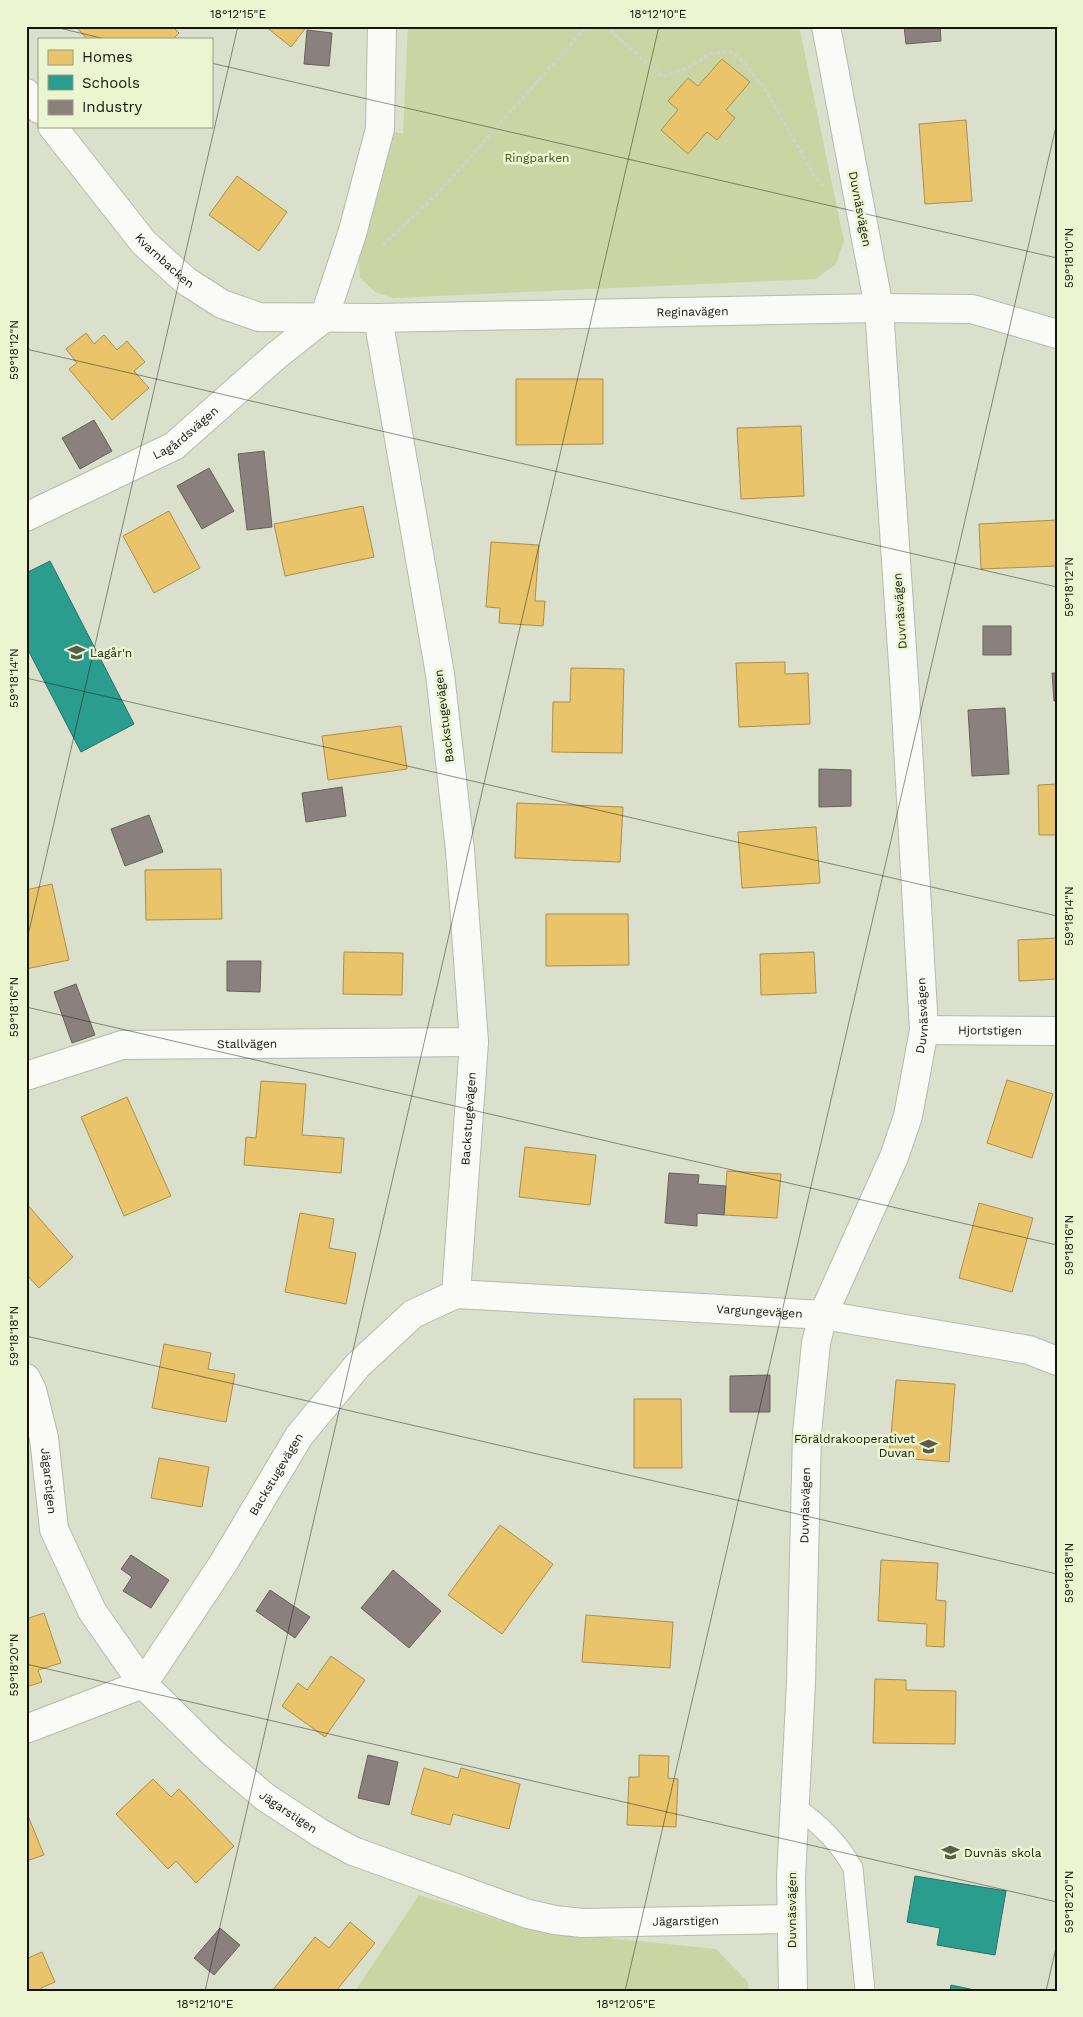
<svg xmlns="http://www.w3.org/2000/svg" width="1083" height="2017" viewBox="0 0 1083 2017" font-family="'Work Sans',sans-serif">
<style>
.green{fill:#cad5a3}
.homes{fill:#e9c46a;stroke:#a9904d}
.schools{fill:#2a9d8f;stroke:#237567}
.industry{fill:#8a817c;stroke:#67615a}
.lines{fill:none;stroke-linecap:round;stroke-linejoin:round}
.service-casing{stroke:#b6bbab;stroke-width:21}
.minor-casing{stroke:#b6bbab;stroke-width:30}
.tertiary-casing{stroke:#b6bbab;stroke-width:30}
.path{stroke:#d1d2cd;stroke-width:3;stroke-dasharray:4 2.5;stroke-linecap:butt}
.service{stroke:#fafaf7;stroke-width:19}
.minor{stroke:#fafaf7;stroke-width:28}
.tertiary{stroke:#fafaf7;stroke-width:28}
.ticks{fill:none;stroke:#14170a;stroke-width:1;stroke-opacity:0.45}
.labels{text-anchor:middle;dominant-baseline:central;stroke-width:5;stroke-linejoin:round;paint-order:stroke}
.park-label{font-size:12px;fill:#485317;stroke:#ecf5d1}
.street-label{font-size:12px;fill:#14170a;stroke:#ecf5d1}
.poi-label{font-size:12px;fill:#14170a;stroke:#ecf5d1;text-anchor:start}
.neatline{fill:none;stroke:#14170a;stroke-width:2}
.ticks-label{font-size:12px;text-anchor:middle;fill:#14170a}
</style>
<rect width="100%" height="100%" fill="#dbe0cc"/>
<path class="green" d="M408,26H799L844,241L836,264L816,279L393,298L375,292L360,278L358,249L389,132L403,133Z
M419,1895L531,1930L716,1949L748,1982L749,1991H355Z"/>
<path class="homes" d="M79,26H172L179,33L173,39H87L77,28Z
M265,26H307L291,47Z
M722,59L750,82L726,110L735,118L717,140L707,132L688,154L661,130L678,110L668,101L688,78L698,86Z
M966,120L972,201L925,204L919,124Z
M237,176L287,212L259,251L209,215Z
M86,333L94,344L104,335L117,350L127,341L145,362L134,371L149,388L112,420L69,369L77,363L66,349Z
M516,379H603V444L516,445Z
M801,426L804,496L741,499L737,428Z
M363,506L374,557L285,576L274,524Z
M169,511L200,568L154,593L123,536Z
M1057,520V566L981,569L979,524Z
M491,542L539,545L535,601H545L543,626L499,623L500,608L486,607Z
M785,662V674L808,673L810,724L739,727L736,663Z
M571,668L624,669L622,753L552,752L553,702H570Z
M401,726L407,769L328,780L322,736Z
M1057,784V835H1039L1038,785Z
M517,803L623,807L620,862L515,858Z
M816,827L820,883L742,888L738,832Z
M221,869L222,919L146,920L145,870Z
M52,884L69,960L26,969V890Z
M546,914H628L629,965L546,966Z
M1057,938V979L1019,981L1018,940Z
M344,952L403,953L402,995L343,994Z
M814,952L816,993L761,995L760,954Z
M1007,1080L1053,1094L1032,1158L987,1143Z
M261,1081L306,1084L302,1135L344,1138L341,1173L244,1165L246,1137L256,1138Z
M127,1097L171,1196L124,1216L81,1117Z
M525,1147L596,1155L590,1205L519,1197Z
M727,1171L781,1174L777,1218L724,1215Z
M26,1203L73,1257L39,1288L26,1274Z
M979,1203L1033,1218L1012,1292L959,1278Z
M300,1213L334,1219L329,1248L356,1253L346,1304L285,1292Z
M164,1344L211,1353L208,1369L235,1374L226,1422L152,1408Z
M896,1380L955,1384L949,1462L889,1457Z
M634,1399H681L682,1468H634Z
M159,1458L209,1467L202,1507L151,1498Z
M500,1525L553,1564L502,1634L448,1595Z
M881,1560L938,1563L936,1600L946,1601L944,1647L926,1646L927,1624L878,1621Z
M44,1613L61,1663L38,1670L42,1682L26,1687V1619Z
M586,1615L673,1622L670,1668L582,1662Z
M331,1656L365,1680L325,1737L282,1706L298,1683L307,1690Z
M875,1679L906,1680V1690L956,1691L955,1744L873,1743Z
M639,1755L669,1756L668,1778L678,1779L676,1827L627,1825L629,1777H639Z
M424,1768L458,1778L461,1768L520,1784L509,1829L453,1814L450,1825L411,1814Z
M153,1779L171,1797L179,1789L234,1846L196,1883L176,1861L168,1869L116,1814Z
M26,1811L44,1855L26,1861Z
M350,1922L375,1943L336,1991H272L315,1937L329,1948Z
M42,1952L55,1982L41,1988L42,1991H26V1959Z"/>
<path class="schools" d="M50,561L134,724L81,752L26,646V573Z
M915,1876L1006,1891L995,1955L937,1945L940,1928L907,1922Z
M951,1985L979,1991H950Z"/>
<path class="industry" d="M904,26H940L941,41L906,44Z
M307,30L332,33L329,66L304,64Z
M94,420L112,451L80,469L62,438Z
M264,451L272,527L247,530L238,454Z
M209,468L234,511L202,529L177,486Z
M983,626H1011V655H983Z
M1052,673H1057V700L1054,701Z
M1005,708L1009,774L972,776L968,710Z
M819,769L851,770V806L819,807Z
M342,787L346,816L306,822L302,793Z
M149,815L163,852L125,866L111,829Z
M227,961H261L260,992L227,991Z
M76,984L95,1035L72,1043L54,992Z
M669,1173L699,1175L698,1184L726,1186L724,1215L697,1213V1226L665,1223Z
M770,1375V1412H730V1376Z
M131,1555L169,1580L151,1608L123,1591L132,1577L121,1569Z
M393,1570L441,1611L409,1648L361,1608Z
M270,1590L310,1617L295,1638L256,1611Z
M368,1755L398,1762L389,1805L358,1798Z
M220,1928L240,1945L214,1975L194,1958Z"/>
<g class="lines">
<defs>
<path id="service" d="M795,1807C819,1823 838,1841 853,1868L865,1991"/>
<g id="minor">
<path d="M26,93L39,109"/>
<path id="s1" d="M52,126L144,243L186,281L222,304L259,317L378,318L879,308L972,309L1057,334"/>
<path d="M324,318L352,234L380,129L382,26"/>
<path id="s2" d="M26,517L174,446L277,355L324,318"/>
<path id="s3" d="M924,1030L1057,1031"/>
<path id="s4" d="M26,1076L122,1045L474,1042"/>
<path id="s5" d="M456,1294L823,1315L1029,1350L1057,1361"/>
<path id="s6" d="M26,1378L32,1390L44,1438L54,1529L92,1611L143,1684L214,1754L265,1797L320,1833L353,1851L528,1914L555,1920L582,1923L791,1919"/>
<path id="s7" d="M26,1729L143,1684L224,1562L299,1436L358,1365L413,1314L456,1294L474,1042L460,850L440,674L378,318"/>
</g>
<g id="tertiary">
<path id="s8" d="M793,1991L791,1877L801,1683L807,1433L816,1343L823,1315L894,1157L908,1116L924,1030L905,694L879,308L826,26"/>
</g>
</defs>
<use href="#service" class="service-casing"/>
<use href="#minor" class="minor-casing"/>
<use href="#tertiary" class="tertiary-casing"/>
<path class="path" d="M605,26L663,77L694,65L708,54L729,51L740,58L765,89L814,175L823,186
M383,245L439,192L587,26"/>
<use href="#service" class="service"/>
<use href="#minor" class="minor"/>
<use href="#tertiary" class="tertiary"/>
</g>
<path class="ticks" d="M51,26L105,39M211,63L1057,258M26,349L1057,587M26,678L1057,916M26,944L238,26M26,1007L1057,1245M26,1336L1057,1574M26,1664L1057,1902M205,1991L659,26M625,1991L1057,122M1046,1991L1057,1943"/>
<defs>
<symbol id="school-bare" viewBox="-9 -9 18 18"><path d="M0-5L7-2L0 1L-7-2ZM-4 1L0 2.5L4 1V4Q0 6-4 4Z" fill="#5a5d4e" stroke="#ecf5d1" stroke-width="2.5" paint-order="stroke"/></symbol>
</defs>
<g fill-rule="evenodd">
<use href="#school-bare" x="64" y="640" width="25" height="25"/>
<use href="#school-bare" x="916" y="1434" width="25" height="25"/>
<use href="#school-bare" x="938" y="1840" width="25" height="25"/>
</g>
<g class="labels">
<g class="park-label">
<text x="537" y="158">Ringparken</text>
</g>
<g class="street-label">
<text transform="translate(860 209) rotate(79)">Duvnäsvägen</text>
<text stroke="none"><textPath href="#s1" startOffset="176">Kvarnbacken</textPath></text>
<text stroke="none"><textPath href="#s1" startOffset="721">Reginavägen</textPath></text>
<text stroke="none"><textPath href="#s2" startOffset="181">Lagårdsvägen</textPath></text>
<text transform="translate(900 611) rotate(-94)">Duvnäsvägen</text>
<text transform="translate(444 716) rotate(-97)">Backstugevägen</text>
<text stroke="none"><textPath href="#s8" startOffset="996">Duvnäsvägen</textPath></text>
<text stroke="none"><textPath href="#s3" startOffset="66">Hjortstigen</textPath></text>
<text stroke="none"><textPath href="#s4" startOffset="226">Stallvägen</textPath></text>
<text stroke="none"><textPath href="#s7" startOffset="809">Backstugevägen</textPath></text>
<text stroke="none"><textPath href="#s5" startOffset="304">Vargungevägen</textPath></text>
<text stroke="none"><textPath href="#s7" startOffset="374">Backstugevägen</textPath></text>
<text stroke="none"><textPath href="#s6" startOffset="106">Jägarstigen</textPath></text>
<text stroke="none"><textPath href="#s8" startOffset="486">Duvnäsvägen</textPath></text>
<text stroke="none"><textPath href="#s6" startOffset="528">Jägarstigen</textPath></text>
<text transform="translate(792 1910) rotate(-90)">Duvnäsvägen</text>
<text stroke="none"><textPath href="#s6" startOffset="948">Jägarstigen</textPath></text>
</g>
<g class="poi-label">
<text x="90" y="653">Lagår'n</text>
<text x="915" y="1439" text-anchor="end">Föräldrakooperativet<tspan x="915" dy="14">Duvan</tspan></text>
<text x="964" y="1853">Duvnäs skola</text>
</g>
</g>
<rect width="1083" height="2017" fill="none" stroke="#ecf5d1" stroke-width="55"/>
<rect x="38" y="38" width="175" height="90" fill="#ecf5d1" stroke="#969c81"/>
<rect x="48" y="50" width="25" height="15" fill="#e9c46a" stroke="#969c81"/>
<text x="82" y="62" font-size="15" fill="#14170a">Homes</text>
<rect x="48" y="75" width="25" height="15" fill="#2a9d8f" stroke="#969c81"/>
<text x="82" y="88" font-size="15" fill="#14170a">Schools</text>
<rect x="48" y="100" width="25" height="15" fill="#8a817c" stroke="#969c81"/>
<text x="82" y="112" font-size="15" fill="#14170a">Industry</text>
<rect x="28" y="28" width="1028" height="1962" class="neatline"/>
<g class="ticks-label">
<text x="238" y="18">18°12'15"E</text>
<text x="658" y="18">18°12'10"E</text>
<text transform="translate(1069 258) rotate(-90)" y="4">59°18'10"N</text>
<text transform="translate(14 350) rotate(-90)" y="4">59°18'12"N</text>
<text transform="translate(1069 587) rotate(-90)" y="4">59°18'12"N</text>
<text transform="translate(14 678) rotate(-90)" y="4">59°18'14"N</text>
<text transform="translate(1069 916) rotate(-90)" y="4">59°18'14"N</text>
<text transform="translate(14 1007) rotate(-90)" y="4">59°18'16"N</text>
<text transform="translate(1069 1245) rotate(-90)" y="4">59°18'16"N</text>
<text transform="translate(14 1336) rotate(-90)" y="4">59°18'18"N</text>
<text transform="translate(1069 1573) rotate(-90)" y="4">59°18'18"N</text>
<text transform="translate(14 1665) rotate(-90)" y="4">59°18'20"N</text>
<text transform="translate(1069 1902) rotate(-90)" y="4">59°18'20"N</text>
<text x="205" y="2008">18°12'10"E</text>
<text x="626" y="2008">18°12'05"E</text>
</g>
</svg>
